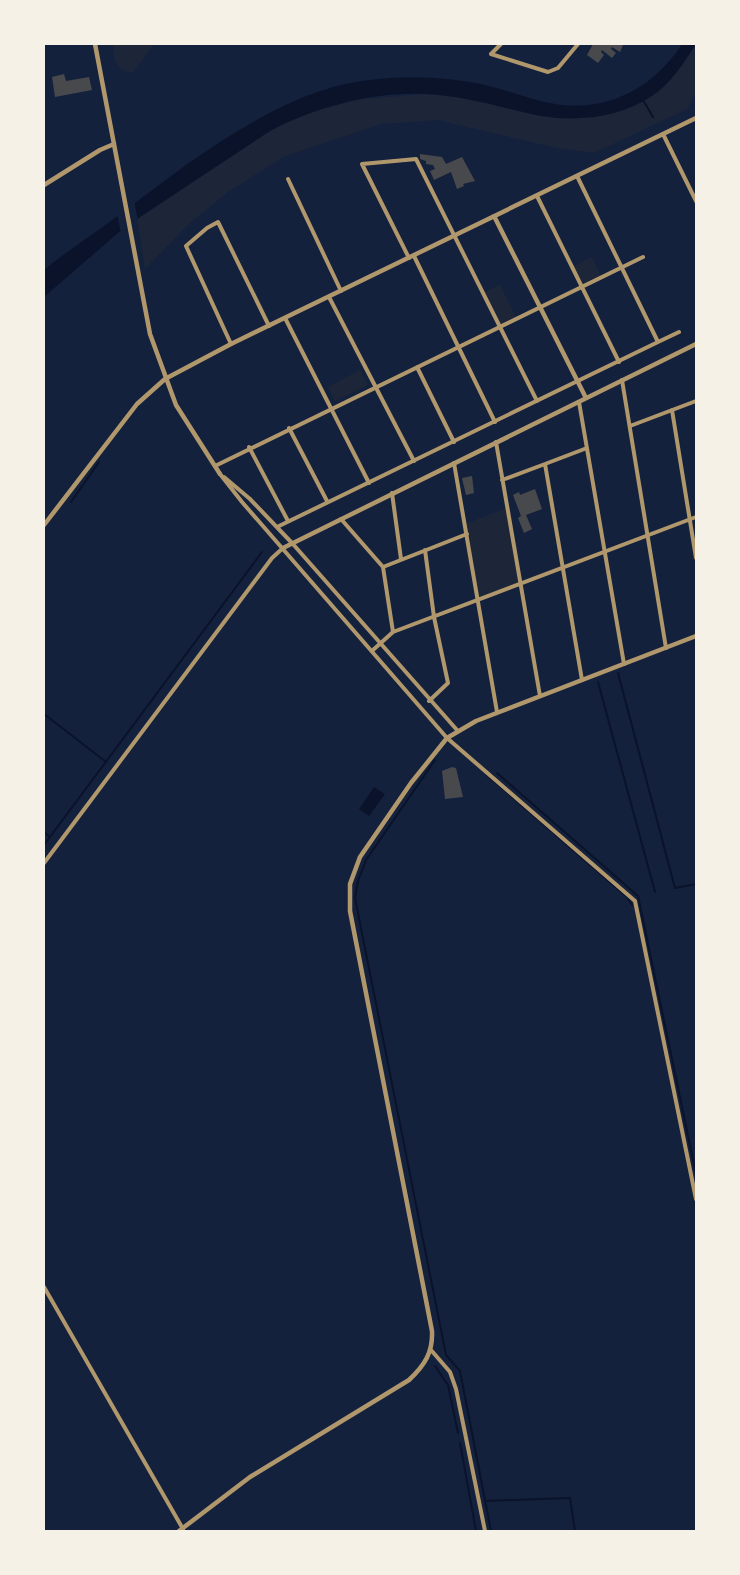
<svg xmlns="http://www.w3.org/2000/svg" width="740" height="1575" viewBox="0 0 740 1575" font-family="Ubuntu,sans-serif">
<style>
.green{fill:#1d2539}
.water{fill:#0b132b}
.pier{fill:#14213d}
.lines{fill:none;stroke-linecap:round;stroke-linejoin:round}
.stream{stroke:#0b132b;stroke-width:2}
.building{fill:#48494c}
.minor{stroke:#b1986c;stroke-width:4}
.tertiary{stroke:#b1986c;stroke-width:4.5}
</style>
<rect width="100%" height="100%" fill="#14213d"/>
<path class="green" d="M113,44H154L133,73C115,70 114,60 113,44Z
M696,44V94L687,109L594,153L553,147L438,120L381,124L285,156L228,192L191,222L145,269L137,219L270,131L294,118L324,108L363,99L424,94L461,97L554,118L604,115L682,66Z
M592,257L602,278L582,287L573,266Z
M500,285L517,319L500,327L483,293Z
M360,370L368,385L335,401L328,387Z
M507,508L520,585L478,601L465,524Z"/>
<path class="water" d="M682,44H696C684,62 671,84 652,96C618,119 571,123 531,114C495,106 461,95 423,94C370,92 317,107 270,131L125,227L44,297V270C69,249 97,232 123,212C190,161 276,94 361,81C402,75 441,76 481,84C505,89 527,99 550,103C605,114 653,89 682,44Z
M374,787L385,794L369,816L359,809Z"/>
<path class="pier" d="M134,200L138,221L121,234L117,213Z"/>
<g class="lines">
<path class="stream" d="M643,100L653,117
M71,502L99,462
M618,673L675,888L696,884
M598,682L655,892
M44,714L106,762
M435,760L366,860L358,881L355,898L446,1355L460,1371L491,1531
M497,773L638,896L696,1174
M487,775L627,897L632,905
M44,832L50,837
M44,845L262,552
M435,1366L448,1385L458,1433
M460,1443L476,1531
M485,1501L570,1498L575,1531"/>
</g>
<path class="building" d="M593,44H623V45L620,52L612,47L611,49L616,53L612,58L602,50L601,52L604,55L598,63L587,55Z
M64,74L66,81L89,77L92,90L55,97L52,77Z
M420,154L442,157L446,164L462,157L475,181L463,184L464,186L457,189L451,172L434,180L430,171L435,169L433,165L426,164V161L420,159Z
M472,476L474,493L466,495L462,478Z
M535,489L542,509L526,515L532,529L524,533L518,518L521,516L513,495L519,492L520,495Z
M452,767L456,768L463,797L445,799L442,771Z"/>
<g class="lines">
<path class="minor" d="M501,44L491,54L548,72L558,68L578,44
M663,134L696,201
M288,179L341,291
M537,196L619,362
M414,256L495,422
M409,258L362,164L416,159L537,401
M329,297L414,461
M285,318L369,483
M658,342L679,332
M231,344L186,246L207,228L218,222L269,326
M417,367L454,442
M622,380L666,648
M579,402L624,664
M672,410L696,558
M630,426L696,401
M289,428L327,501
M496,442L540,696
M249,447L288,521
M454,463L497,712
M215,466L643,257
M220,474L242,502L447,738L635,901L696,1199
M224,477L250,499L292,543L457,730
M502,480L545,464
M392,493L401,559
M341,519L383,567L393,632
M277,527L658,342L577,176
M425,550L434,617L448,683L429,701
M383,567L467,534
M373,650L393,632L696,517
M582,680L545,464L587,448
M44,863L272,558L283,548
M44,1287L183,1529
M431,1350L450,1372L456,1389L485,1531"/>
<path class="tertiary" d="M95,44L150,334L176,405L220,474
M44,185L100,150L114,144
M494,216L586,398
M44,525L137,404L165,379L231,344L696,118
M283,548L696,344
M179,1531L250,1477L409,1380C425,1365 433,1352 432,1331L350,911V884L360,857L411,783L447,738L476,721L696,636"/>
</g>
<rect width="740" height="1575" fill="none" stroke="#f6f1e7" stroke-width="90"/>
</svg>
